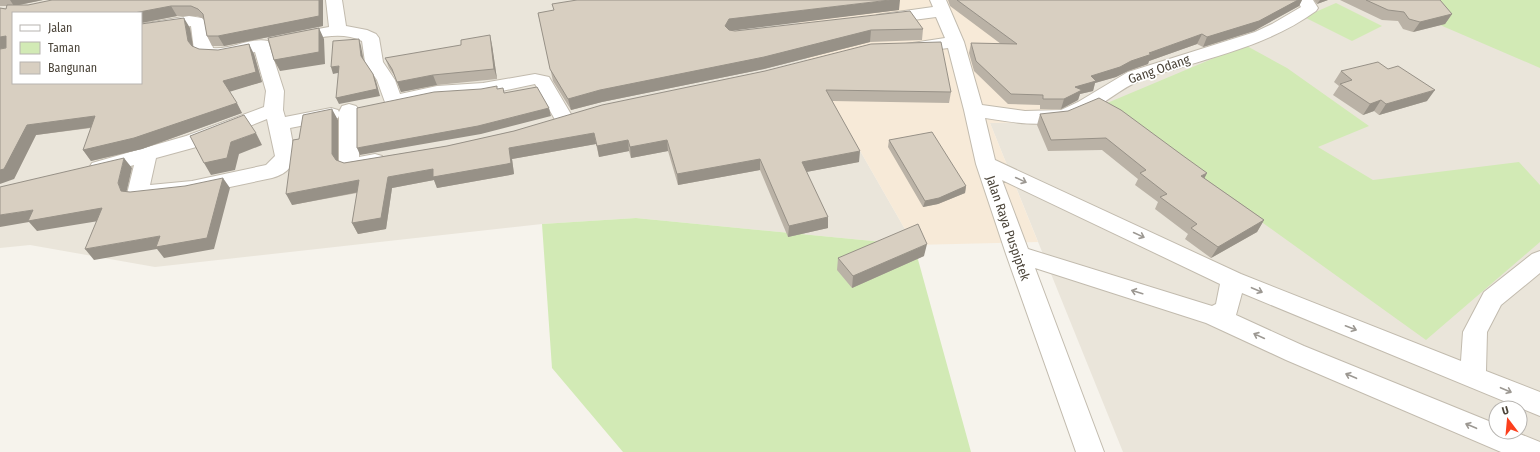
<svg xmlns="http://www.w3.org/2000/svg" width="1540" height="452" viewBox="0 0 1540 452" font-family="'Fira Sans Condensed',sans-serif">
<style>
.residential{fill:#eae5da;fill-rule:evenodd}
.commercial{fill:#f7ead8}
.green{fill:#d2eab5}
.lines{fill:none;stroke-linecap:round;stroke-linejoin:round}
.minor-casing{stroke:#c2bbae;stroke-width:2}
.minor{fill:#fff;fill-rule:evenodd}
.wall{fill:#bab2a6}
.shaded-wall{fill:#979187}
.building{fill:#d8cfc1;stroke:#979187}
.oneway{stroke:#9c9892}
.labels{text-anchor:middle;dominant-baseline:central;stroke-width:3.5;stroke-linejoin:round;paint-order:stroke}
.street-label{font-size:13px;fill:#4b4439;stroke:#fff}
</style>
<rect width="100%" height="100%" fill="#f6f3ec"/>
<path class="residential" d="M0,0H789L801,19L803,51L914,245L636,218L542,224L155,267L30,245L0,248ZM13,13H141V83H13Z
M998,0H1540V452H1123L990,123L1064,122ZM1496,408H1520V432H1496Z"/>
<path class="commercial" d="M789,0H998L1064,122L990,123L1038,242L914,245L803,51L793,32L801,19Z"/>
<path class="green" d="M1417,0H1540V68L1440,25Z
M1336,3L1382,26L1352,41L1304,17Z
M1245,45L1287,68L1369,126L1318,147L1373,180L1519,162L1540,185V242L1426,340L1100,106Z
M636,218L914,245L971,452H623L552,368L542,224Z"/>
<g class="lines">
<defs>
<path id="minor" d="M326,0H342L346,26L367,30L376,34L379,38L383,62L395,80L400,94L437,86L483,83L535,74L549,77L575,121L572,125L565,127L558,125L535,84L483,95L437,98L405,104L401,103L393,107L386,105L377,80L365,62L362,41C340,30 313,39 291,44L285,43L282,39L285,35L329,27Z
M930,0H946L964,42L982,105L1025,111L1061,110L1078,102L1128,72L1255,32L1272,24L1301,7L1297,0H1313L1318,8L1316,11C1276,40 1231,52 1185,66C1170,71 1155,74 1141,80C1114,91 1094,115 1064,121C1038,127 1011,122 985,118L995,160L1241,274L1461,361L1463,332L1484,292L1532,254L1540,251V273L1501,305L1487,332L1486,371L1540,392V416L1242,293L1236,315L1304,346L1496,424V432H1515L1540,442V452H1501L1286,360L1206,323L1035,268L1104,452H1076L1006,254L976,164L964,110L948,48L912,53L906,52L903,48L906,44L945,38L936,17L883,24L877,23L875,19L877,15L883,14L933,7ZM1002,180L1220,284L1216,304L1212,306L1028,249Z
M189,16L202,18L205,21L213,48C231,50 251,37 268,41L284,91L283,110L285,117L331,108L338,110L339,112L342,106L349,104L356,106L359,110V157L375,154L382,156L385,161L382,166L349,172L342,170L339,165V116L338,118L331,120L290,128C294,151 301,170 272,178L192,195L138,201L131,199L127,194L134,165L99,175L92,173L89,168L92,163L186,136L264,107L266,91L255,52L217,59L197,54L194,50L191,26L141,34V24ZM267,119L275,156L266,165L192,181L150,185L156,158L200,146Z"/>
</defs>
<use href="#minor" class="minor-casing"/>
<use href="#minor" class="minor"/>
</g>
<path class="wall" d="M0,0H43L19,5L323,0V26L224,46H212L207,36L204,19L197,16H177L141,23V13L13,83L190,28L193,47L199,49L254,54L262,82L229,91L242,113L142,149L91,161L83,150L91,128L36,135L14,179L6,47L0,49V8L6,9L7,6H0Z
M948,0H1302L1299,6L1254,31L1203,47L1197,44L1149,61L1148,64L1128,71L1116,77L1095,83L1093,91L1080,94L1078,100L1061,109H1040V105L1008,104L974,71L969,53L971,43L1001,44L950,6Z
M1314,0H1328L1317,4Z
M1340,0H1440L1452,14L1445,24L1413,32L1403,29L1398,21L1382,20Z
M899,10L730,30L735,31L923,29L922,40L870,42L764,69L602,102L571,110L553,81L538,13Z
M492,45L497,79L437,85L401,92L396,78L389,68L385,58Z
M765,71L951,92L949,103L832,101L859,162L806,172L828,217V228L788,237L760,170L678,185L668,151L631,158L629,151L599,157L596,144L512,159L514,174L510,175L437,188L434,180L392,188L386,229L358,234L352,223L357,193L292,205L299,139L338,120V161L344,163L447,146L514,131Z
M1341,71L1427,101L1379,115L1374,111L1363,115L1333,95L1339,86L1334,82Z
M1040,114L1207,173L1204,178L1264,220L1257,232L1211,258L1185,239L1188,234L1155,209L1158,202L1135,185L1138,179L1102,150L1048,151L1037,125Z
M889,140L966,186L965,193L938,204L923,207L888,147Z
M924,256L852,288L837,270L838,258Z"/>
<path class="shaded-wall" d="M10,0H43L14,6Z
M319,0H323V26L224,46L218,36Z
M890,0H900L899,10L730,31L725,26L729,19Z
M1298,0H1302L1299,6L1254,31L1203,47L1207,37Z
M1320,0H1328L1317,4Z
M171,6L177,16L141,23V13H134Z
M1452,14L1445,24L1413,32L1420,22Z
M184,18L190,28L194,52L188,41Z
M319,28L324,39L325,64L280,71L274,60Z
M871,30L870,42L764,69L602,102L571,110L568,99L600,90Z
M1202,34L1197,44L1149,61L1148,64L1128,71L1116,77L1095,83L1093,91L1080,94L1078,100L1061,109L1064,99L1075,87L1091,76L1131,61L1149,53Z
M490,35L492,45L497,79L494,69Z
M6,36L13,46L0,49V37Z
M359,39L361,46L364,62L361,56Z
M249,44L254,54L262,82L229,92L223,81Z
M339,66L342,72L333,74L331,67Z
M373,74L376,81L380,96L339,104L336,98Z
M433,75L437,85L401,92L397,82Z
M1435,90L1427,101L1379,115L1386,104Z
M1381,100L1374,111L1363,115L1370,104Z
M237,103L242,113L142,149L91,161L83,150Z
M549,108L551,116L481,134L360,155L357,148Z
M332,109L338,120V165L332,154Z
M95,116L102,126L36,135L14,179L0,184V170L27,125Z
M256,133L262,145L239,154L235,170L211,175L204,163L231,142Z
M594,133L596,144L512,159L514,174L510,175L437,188L434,180L392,188L386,229L358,234L352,223L388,177L433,169L509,148Z
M628,140L629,151L599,157L597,146Z
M667,140L668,151L631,158L630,147Z
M860,151L859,162L801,173L802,162Z
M124,158L132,168L126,194L121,191L118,183Z
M760,159V170L678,185L677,174Z
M1207,173L1201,185V176Z
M223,178L230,188L214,249L164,258L157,249L94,260L85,249L160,236Z
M359,180L364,191L292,205L286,194Z
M966,186L965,193L938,204L923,207L925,201Z
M102,208L111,219L37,231L29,222L0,227V215L33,210Z
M828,217V228L788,237L789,226Z
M1264,220L1257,232L1211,258L1218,247Z
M927,244L924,256L852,288L853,276Z"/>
<path class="building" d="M52,0H319V16L218,36H207L203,14L198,9L191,6H171L134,13H13V83H141V24L184,18L188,41L192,46L199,49L218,50L249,44L256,72L223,81L237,103L134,138L83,150L95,116L27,125L4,169L0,170V49L6,48V36L0,37V8L6,9L7,5H28Z
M577,0H890L729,19L725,26L729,30L735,31L910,11L923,29L871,30L764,57L600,90L568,99L550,69L538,13L554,10L552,4Z
M957,0H1298L1259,21L1207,37L1202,34L1149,53L1152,54L1131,61L1120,67L1091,76L1096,81L1075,87L1082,90L1064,99H1043V95L1011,94L976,61L971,43L1017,44Z
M1366,0H1440L1452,14L1420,22L1409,19L1404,12L1388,10Z
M319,28V52L274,60L268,38Z
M490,35L494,69L433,75L397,82L392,69L385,58L461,45V40Z
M359,39L361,56L373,74L377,89L336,98L339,66L331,67L333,41Z
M941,42L951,92L826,90L860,151L802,162L828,217L789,226L760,159L677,174L667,140L630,147L628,140L597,146L594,133L509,148L511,163L507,164L433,177V169L388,177L381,218L352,223L359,180L286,194L293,140L299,139L303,115L332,109V154L336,160L344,163L447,146L514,131L602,105L765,71L871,44Z
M1378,62L1388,69L1398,66L1435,90L1386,104L1381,100L1370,104L1340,84L1352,80L1341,71Z
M497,86V89L503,88L504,93L537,87L549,108L478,126L357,148V108L434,92L481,89Z
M1099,98L1121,110L1182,155L1207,173L1201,176L1264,220L1218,247L1191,228L1197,224L1160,197L1167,194L1140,173L1146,170L1106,138L1051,140L1040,114L1068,111Z
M244,115L256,133L231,142L227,158L204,163L190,136Z
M932,132L966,186L939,198L925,201L889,140Z
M124,158L118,183L121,191L130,192L185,186L223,178L207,238L156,247L160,236L85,249L102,208L28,221L33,210L0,215V187Z
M918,224L927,244L853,276L838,258Z"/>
<defs><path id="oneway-shaft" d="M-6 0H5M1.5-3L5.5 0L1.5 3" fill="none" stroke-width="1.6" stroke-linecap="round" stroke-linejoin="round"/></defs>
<g class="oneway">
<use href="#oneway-shaft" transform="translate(1021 180) rotate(25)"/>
<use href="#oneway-shaft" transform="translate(1139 235) rotate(25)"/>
<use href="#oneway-shaft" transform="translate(1257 290) rotate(23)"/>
<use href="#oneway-shaft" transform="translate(1137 292) rotate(-163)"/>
<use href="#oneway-shaft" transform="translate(1351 328) rotate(21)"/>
<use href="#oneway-shaft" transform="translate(1259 336) rotate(-155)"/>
<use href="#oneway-shaft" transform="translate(1351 376) rotate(-157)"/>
<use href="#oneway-shaft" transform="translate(1506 390) rotate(23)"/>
<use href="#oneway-shaft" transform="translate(1471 426) rotate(-157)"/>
</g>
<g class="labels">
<g class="street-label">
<text transform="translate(1159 69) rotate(-19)">Gang Odang</text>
<text transform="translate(1008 228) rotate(71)">Jalan Raya Puspiptek</text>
</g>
</g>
<rect x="12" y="12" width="130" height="72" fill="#ffffff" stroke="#b7b4b0"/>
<rect x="20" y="25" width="20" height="6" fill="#ffffff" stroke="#b7b4b0"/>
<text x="48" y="32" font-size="12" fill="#4b4439">Jalan</text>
<rect x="20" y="42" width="20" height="12" fill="#d2eab5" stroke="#b7b4b0"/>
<text x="48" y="52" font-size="12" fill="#4b4439">Taman</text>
<rect x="20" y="62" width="20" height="12" fill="#d8cfc1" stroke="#b7b4b0"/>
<text x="48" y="72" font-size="12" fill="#4b4439">Bangunan</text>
<g transform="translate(1508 420) rotate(344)"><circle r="19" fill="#ffffff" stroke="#b7b4b0"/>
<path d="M0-3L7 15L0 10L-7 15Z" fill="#fc3f1d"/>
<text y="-6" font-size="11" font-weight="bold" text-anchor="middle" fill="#4b4439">U</text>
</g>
</svg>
